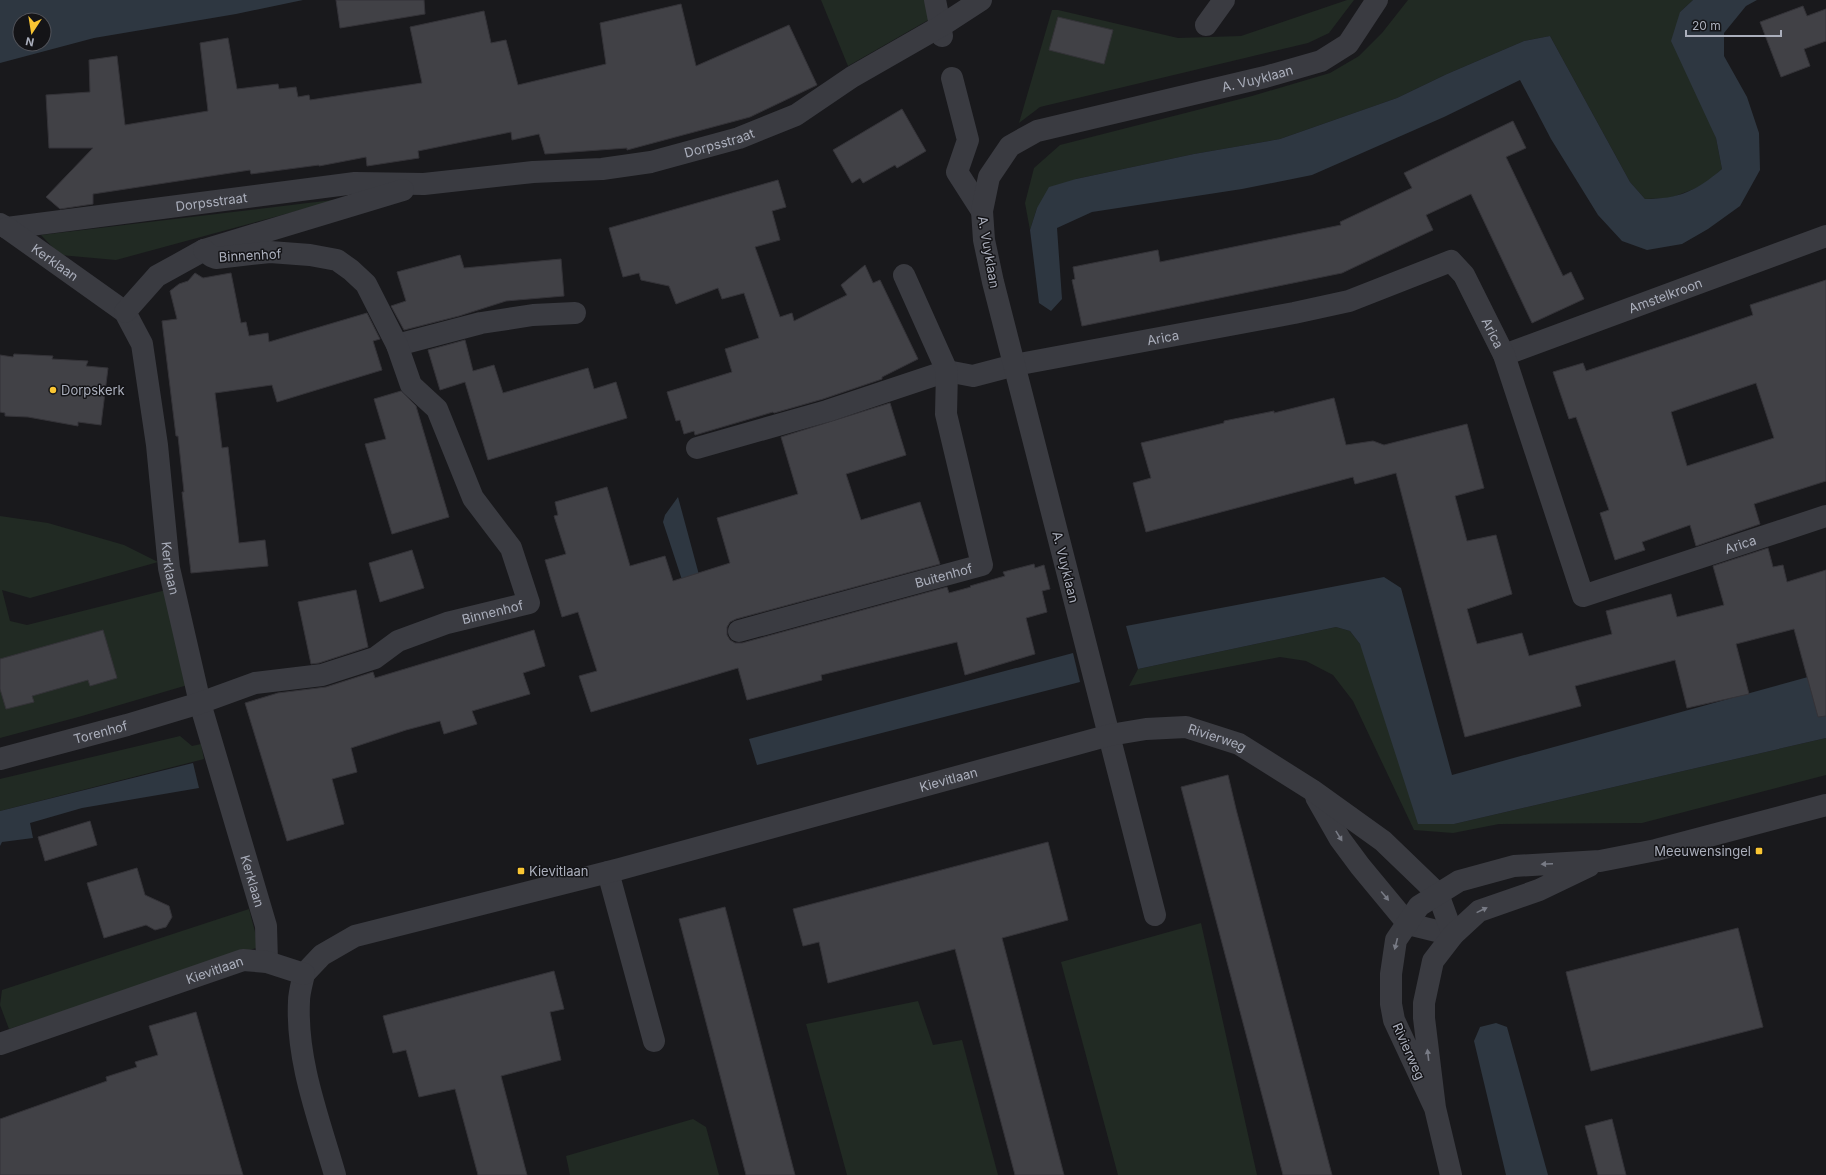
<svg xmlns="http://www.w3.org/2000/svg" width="1826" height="1175" viewBox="0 0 1826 1175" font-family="Inter,sans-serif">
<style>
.green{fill:#212a23}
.water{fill:#2e3741;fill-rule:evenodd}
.building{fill:#414146;stroke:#343338;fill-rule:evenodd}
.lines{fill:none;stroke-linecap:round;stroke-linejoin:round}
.pedestrian{stroke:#3a3b41;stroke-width:22}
.minor{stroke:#3a3b41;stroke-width:22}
.tertiary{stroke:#3a3b41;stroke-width:22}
.oneway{fill:#787b85}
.poi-dot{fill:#fac633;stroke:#141417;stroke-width:1.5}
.labels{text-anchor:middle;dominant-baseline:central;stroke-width:3;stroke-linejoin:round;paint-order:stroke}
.street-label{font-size:13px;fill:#abafbc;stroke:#141417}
.poi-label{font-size:13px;fill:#abafbc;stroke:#141417;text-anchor:start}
</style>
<rect width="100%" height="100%" fill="#19191c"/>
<path class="green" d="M821,0H925L930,19L848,66Z
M1347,0H1354L1329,33L1308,43L1040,107L1019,123L1052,10H1058L1178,38L1241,36Z
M1408,0H1693L1680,12L1716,138L1722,169L1702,186L1670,198L1645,199L1630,182L1550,36L1524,41L1447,74L1397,98L1280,139L1194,154L1076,179L1037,208L1030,230L1025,203L1034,168L1060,145L1252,96L1330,73L1359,56L1382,33Z
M341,199L116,260L60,255L41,235Z
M0,516L48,523L124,545L158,562L30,598L2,590L10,621L27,625L166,590L191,684L82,716L0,738Z
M1336,627L1350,631L1360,644L1454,824L1826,738V775L1642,823L1499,824L1453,833L1414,830L1353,701L1333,675L1306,661L1280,657L1129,686L1138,669Z
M180,736L192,746L201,744L204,759L0,811V779Z
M249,909L259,947L9,1029L0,1005L2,990Z
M1201,923L1257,1175H1118L1061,962Z
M918,1001L933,1045L962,1040L998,1175H847L806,1024Z
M693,1119L706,1127L719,1175H570L566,1156Z"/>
<path class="water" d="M0,0H303L236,14L94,38L0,63ZM20,20H44V44H20Z
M1693,0H1757L1746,6L1724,33V56L1747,97L1759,133L1760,170L1740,206L1708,229L1682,244L1647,250L1622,241L1598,215L1551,139L1520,80L1444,117L1312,175L1242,189L1092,212L1057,228L1062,299L1051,311L1039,303L1030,230L1037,208L1049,187L1076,179L1194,154L1280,139L1397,98L1447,74L1524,41L1550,36L1630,182L1645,199C1679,199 1696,191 1722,169L1716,138L1671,41L1680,12Z
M678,497L705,597L682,580L663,522L665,515Z
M1384,577L1401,588L1452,775L1826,672V738L1454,824H1418L1360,644L1350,631L1336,627L1138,669L1126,626Z
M1073,653L1080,682L757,765L749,739Z
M193,763L199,788L82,808L30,823L33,838L2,842L0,846V811Z
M1496,1023L1507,1027L1548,1175H1506L1474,1041L1480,1027Z"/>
<path class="building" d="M336,0H424L425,14L340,28Z
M681,4L696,66L789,25L817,85L750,117L627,150V148L545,154L539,134L512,140L511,132L418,151L419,158L367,166L366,157L319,166V165L251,174L250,170L93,194V204L60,209L46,197L93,148H49L46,95L90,92L89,60L117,56L125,125L208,111L200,43L228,38L237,89L278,84L279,89L296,87L298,97L309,95L310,100L422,83L410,27L484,11L491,43L506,40L518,85L606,64L600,23Z
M1803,6L1807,16L1826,9V41L1804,49L1810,66L1781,77L1760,22Z
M1058,17L1113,30L1104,64L1049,50Z
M902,109L926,151L897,168L895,165L863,183L860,178L852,183L833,150Z
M1513,121L1526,148L1506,157L1563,276L1571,272L1584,299L1532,323L1471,194L1426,215L1433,230L1342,273L1082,326L1072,280L1075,279L1073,267L1158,250L1160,262L1341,225L1340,222L1412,188L1404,173Z
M778,180L786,207L772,211L780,240L755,247L780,317L792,313L794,321L847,295L841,285L865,265L873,283L880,280L918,359L882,377V379L823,399L774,413L773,412L695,435L694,431L684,434L680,420L676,421L667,392L732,372L725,349L759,338L744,293L722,299L718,288L676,304L669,286L641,280L639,273L623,277L609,228Z
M460,255L464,268L561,259L564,296L506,301L459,316L404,330L391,306L406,301L397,272Z
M195,273L203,278L231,273L241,323L246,322L249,336L268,333L269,342L367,313L380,339L373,341L382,370L277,402L272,385L215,393L222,448L228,447L239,543L265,540L268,566L191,573L182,492H184L178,436H176L162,321L177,319L170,291L179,284L188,281Z
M1826,280V481L1754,504L1760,524L1696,546L1690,525L1642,542L1645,550L1615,560L1600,513L1609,510L1576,417L1569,419L1553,372L1583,363L1586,371L1692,336L1753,315L1750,305ZM1756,383L1774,438L1687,466L1671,412Z
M465,340L473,371L494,365L503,393L588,368L594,389L616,382L627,418L488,460L465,382L440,390L428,350Z
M14,354L53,356L52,359L88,361L86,366L108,368L101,425L78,422V426L28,417L5,416V413L0,412V355L13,357Z
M401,391L416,406L449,517L392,534L365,444L386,439L374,399Z
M1334,398L1346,445L1373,441L1384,445L1467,424L1484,488L1455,496L1467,541L1496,535L1512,594L1467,609L1477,644L1522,633L1529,656L1612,634L1606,611L1671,594L1677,617L1724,605L1713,566L1768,548L1773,567L1783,565L1787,582L1826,570V716L1818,717L1794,629L1736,644L1749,694L1687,708L1675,660L1575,686L1581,706L1465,737L1396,473L1355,484L1353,477L1146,532L1133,483L1151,478L1141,443L1224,423V421L1274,411V413Z
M890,403L906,455L846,474L861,520L920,502L940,564L736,619L730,622L727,627V635L730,640L735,643H742L947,587L949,593L971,587L970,586L1005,576L1003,572L1034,564L1035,568L1044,565L1050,589L1042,591L1047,612L1026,618L1035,654L965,675L957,642L821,675L822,680L747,700L738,668L591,712L579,676L597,671L578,612L562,617L545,560L566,554L554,516L558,515L555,502L607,487L630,566L665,556L673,581L730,563L717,518L798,494L781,437Z
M412,550L424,588L380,602L369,563Z
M356,590L368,647L319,663L311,664L298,602Z
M103,630L117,678L90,686L88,680L32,696L34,702L6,709L0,689V659Z
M534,630L545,666L523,673L530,694L472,711L477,724L444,734L440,721L406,730L351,748L357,772L332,779L344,824L287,841L245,703L278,693L326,687L373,672L375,678Z
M1228,775L1236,809L1332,1175H1283L1181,787Z
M90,821L97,845L45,861L38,837Z
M1048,842L1068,920L1002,938L1064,1175H1015L955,949L828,983L819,942L803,946L793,909Z
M137,868L145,895L169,906L172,917L166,927L155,930L146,925L104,938L87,883Z
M725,907L795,1175H746L679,919Z
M1738,928L1763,1027L1591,1071L1566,972Z
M554,971L564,1009L550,1012L561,1060L501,1076L527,1175H478L455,1089L419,1097L406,1050L393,1053L383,1016Z
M196,1012L243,1175H0V1119L107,1081L106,1077L137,1067L135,1062L158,1055L149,1026Z
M1612,1119L1626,1175H1598L1585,1126Z"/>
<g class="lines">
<path class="pedestrian" d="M935,0L942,36
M1206,25L1224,0
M952,78L968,140L957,172L982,211"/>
<g class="minor">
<path id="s1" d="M0,224L7,228L355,183L424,184L533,172L602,169L651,162L739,138L796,115L852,77L941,26L981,0"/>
<path id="s2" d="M7,228L125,312L142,344L157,445L169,568L200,703L266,926L267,962"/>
<path d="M125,312L157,276L204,250L403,190"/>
<path d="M397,345L481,323L533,315L575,313"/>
<path id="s3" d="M1504,355L1826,236"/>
<path id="s4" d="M697,448L827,411L947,371L973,376L1015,365L1294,313L1349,301L1451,261L1464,275L1504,355L1583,596L1826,516"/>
<path id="s5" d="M739,631L982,565L946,414L947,371L904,275"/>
<path id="s6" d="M0,759L127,725L200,703L255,683L322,675L375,658L398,641L447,623L529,603L511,548L473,498L437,409L411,385L397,345L366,284L351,270L337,260L310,255L270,252L216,258L211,256L204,250"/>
<path d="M1316,797L1340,839L1360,866L1408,924L1453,935"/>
<path d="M608,872L654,1041"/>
<path id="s7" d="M1155,915L993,282L984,240L982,211L989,177L1010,146L1037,131L1265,77L1321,61L1348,44L1377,0"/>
<path id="s8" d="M304,974L322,955L355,936L620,869L1110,735L1146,729L1186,727L1239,744L1312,790L1383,841L1438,894L1453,935"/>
<path d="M304,974C302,983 299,993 299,1001C296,1061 319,1119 335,1175"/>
<path id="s9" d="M0,1044L243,960L267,962L304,974"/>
</g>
<path class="tertiary" d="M1435,1108L1394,1020L1391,1004V974L1396,940L1419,906L1459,881L1514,866L1600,861L1656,850L1826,805
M1451,1175L1435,1108L1424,1018V1003L1433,961L1453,935L1479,911L1539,890L1589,866"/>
</g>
<defs><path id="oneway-solid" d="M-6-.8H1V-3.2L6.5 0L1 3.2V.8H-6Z"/></defs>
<g class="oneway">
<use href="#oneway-solid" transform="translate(1339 836) rotate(58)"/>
<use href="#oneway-solid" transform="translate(1547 864) rotate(177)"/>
<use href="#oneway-solid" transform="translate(1385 896) rotate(50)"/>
<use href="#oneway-solid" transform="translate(1482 910) rotate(-26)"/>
<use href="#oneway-solid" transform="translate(1396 944) rotate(104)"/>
<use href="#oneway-solid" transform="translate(1428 1055) rotate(-97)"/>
</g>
<g class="poi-dot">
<circle cx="53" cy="390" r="4"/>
<rect x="1755" y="847" width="8" height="8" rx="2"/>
<rect x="517" y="867" width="8" height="8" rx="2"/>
</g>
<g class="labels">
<g class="street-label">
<text stroke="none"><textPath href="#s7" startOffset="1055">A. Vuyklaan</textPath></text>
<text stroke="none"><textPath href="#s1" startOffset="727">Dorpsstraat</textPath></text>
<text stroke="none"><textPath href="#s1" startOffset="214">Dorpsstraat</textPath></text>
<text transform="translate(989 252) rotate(80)">A. Vuyklaan</text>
<text transform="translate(250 255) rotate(-3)">Binnenhof</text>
<text stroke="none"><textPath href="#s2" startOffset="59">Kerklaan</textPath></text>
<text stroke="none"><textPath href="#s3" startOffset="172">Amstelkroon</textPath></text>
<text stroke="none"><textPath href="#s4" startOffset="865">Arica</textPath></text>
<text stroke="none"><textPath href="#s4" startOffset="482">Arica</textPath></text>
<text stroke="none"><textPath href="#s4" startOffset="1309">Arica</textPath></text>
<text transform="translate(1066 567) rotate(76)">A. Vuyklaan</text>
<text stroke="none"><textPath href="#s2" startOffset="407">Kerklaan</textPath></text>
<text stroke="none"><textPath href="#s5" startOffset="212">Buitenhof</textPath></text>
<text stroke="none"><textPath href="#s6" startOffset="517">Binnenhof</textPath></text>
<text stroke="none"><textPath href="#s6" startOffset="104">Torenhof</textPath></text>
<text stroke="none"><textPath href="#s8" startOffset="955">Rivierweg</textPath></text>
<text stroke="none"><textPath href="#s8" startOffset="678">Kievitlaan</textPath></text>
<text stroke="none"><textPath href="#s2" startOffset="731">Kerklaan</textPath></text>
<text stroke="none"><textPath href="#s9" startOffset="227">Kievitlaan</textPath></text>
<text transform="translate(1409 1051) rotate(66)">Rivierweg</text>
</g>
<g class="poi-label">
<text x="61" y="390">Dorpskerk</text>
<text x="1751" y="851" text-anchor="end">Meeuwensingel</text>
<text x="529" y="871">Kievitlaan</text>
</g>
</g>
<g transform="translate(32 32) rotate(192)"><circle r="19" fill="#141417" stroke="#505259"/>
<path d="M0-3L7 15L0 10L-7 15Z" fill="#fac633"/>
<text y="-6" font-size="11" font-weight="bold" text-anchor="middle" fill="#abafbc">N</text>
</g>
<path d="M1686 30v6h95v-6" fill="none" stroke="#abafbc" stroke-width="2"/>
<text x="1692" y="30" font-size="12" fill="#abafbc" stroke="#141417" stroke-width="3" paint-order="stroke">20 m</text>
</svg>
